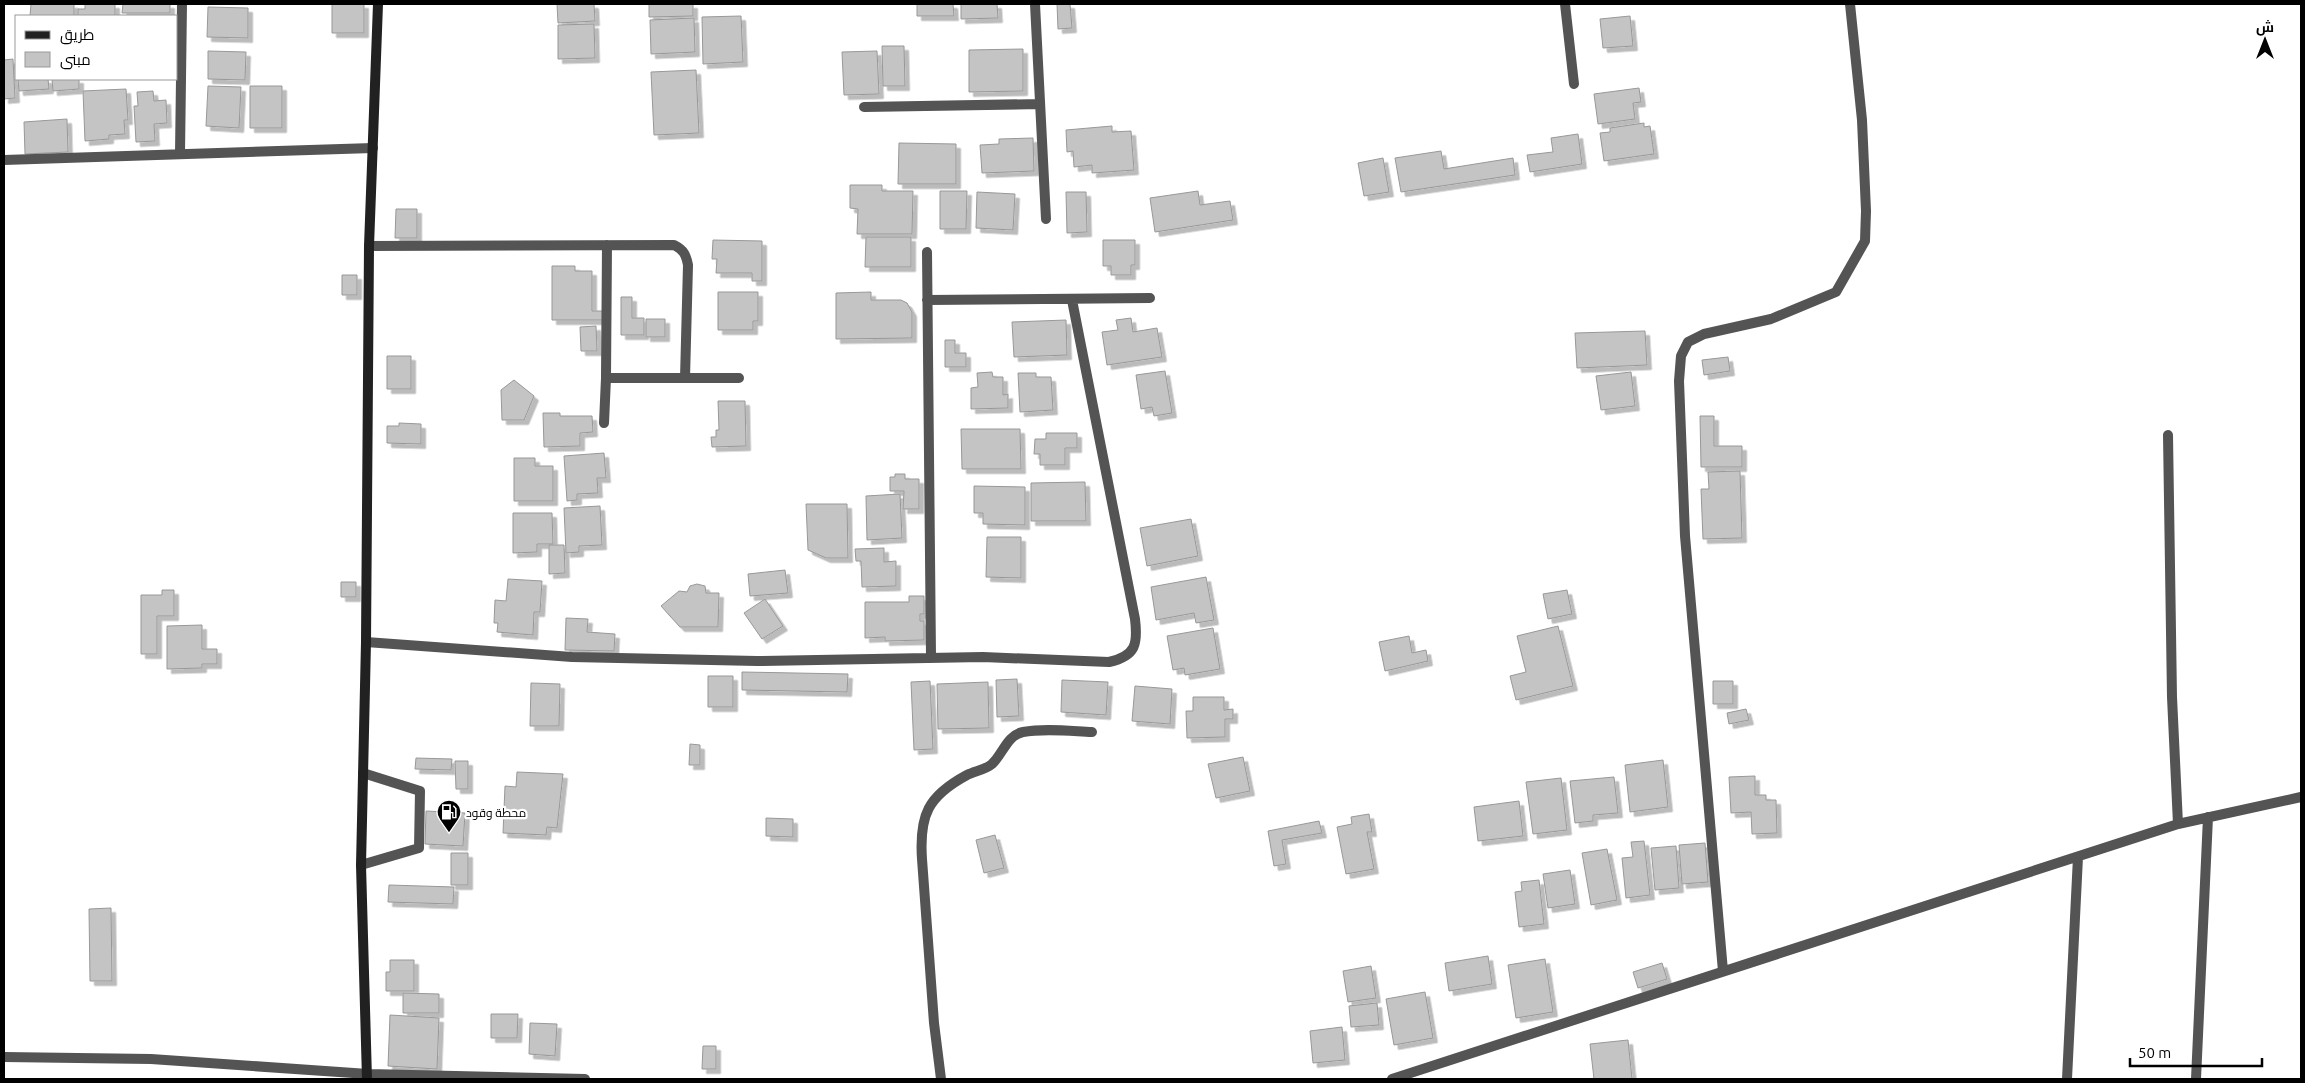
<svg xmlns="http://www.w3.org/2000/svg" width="2305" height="1083" viewBox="0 0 2305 1083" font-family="Ubuntu,Cairo,sans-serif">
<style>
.building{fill:#c4c4c4;stroke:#989898;filter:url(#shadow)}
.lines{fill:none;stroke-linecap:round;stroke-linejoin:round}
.lane{stroke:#545454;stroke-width:10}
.street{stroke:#545454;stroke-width:10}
.secondary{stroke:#212121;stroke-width:10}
.labels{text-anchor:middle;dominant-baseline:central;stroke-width:4.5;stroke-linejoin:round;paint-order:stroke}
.poi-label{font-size:12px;fill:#000;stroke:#fff;text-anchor:start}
</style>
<defs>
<filter id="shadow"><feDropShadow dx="4.5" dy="4.5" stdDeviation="0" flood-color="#0004"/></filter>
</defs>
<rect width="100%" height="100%" fill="#fff"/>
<path class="building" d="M31,4H74V16H30Z
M85,4H115V16H78V9H85Z
M123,4H170V13H122Z
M332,4H364V33H332Z
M557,4H594L595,21L558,23Z
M649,4H693V16L649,17Z
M917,4H953L954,16H917Z
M961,4H997L998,18L961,19Z
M1057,4H1070L1072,28L1058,29Z
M208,7L248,8V38L207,37Z
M741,16L743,62L703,64L702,17Z
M1630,16L1633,46L1603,48L1600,19Z
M694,18L695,52L651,54L650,20Z
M594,24L595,58L558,59V25Z
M882,46H904L905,86H883Z
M1023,49V91L969,92V50Z
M208,51L246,52L245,80L208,79Z
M877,51L879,94L844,95L842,52Z
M13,59L15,98L4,99V60Z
M696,70L699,133L654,135L651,72Z
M18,79H48L49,89L19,91Z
M52,79H79V89L53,91Z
M208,86L241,87L239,128L206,126Z
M250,86H282V128H250Z
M1639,88L1641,102L1633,103L1635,119L1598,124L1594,94Z
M126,89L128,120H124L125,134L109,135V139L85,141L83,91Z
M153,91L154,101L166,100L167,123L154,124L155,141L136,142L134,106H138L137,92Z
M67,119L68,152L25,154L24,122Z
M1644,123V127L1650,126L1654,154L1604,161L1600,133L1610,132V128Z
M1112,126V132L1131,131L1134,170L1092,173V165L1074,167L1073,151L1067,152L1066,130Z
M1578,134L1582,164L1530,172L1527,155L1553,152L1551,138Z
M1033,138L1034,171L982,173L980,145L999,144V139Z
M899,143L956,144V184H898Z
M1441,151L1444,169L1513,158L1515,175L1401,192L1395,158Z
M1383,158L1389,192L1364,196L1358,163Z
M850,185H882V191H913L912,234H857L858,209L850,208Z
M940,191H967L966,229H940Z
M1198,191L1200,205L1230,201L1233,220L1155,232L1150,198Z
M977,192L1015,194L1013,230L976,228Z
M1066,192H1086L1087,232L1067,233Z
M396,209H417V238H395Z
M866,237H911V267H865Z
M713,240L762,241V281H752V273H716L717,259H712Z
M1103,240H1135V265H1131V275H1111V266H1103Z
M552,266H575V271H592V311H604V320H552Z
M342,275H357V295H342Z
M718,292H758V321H753V330H718Z
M871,292V300H901L907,303L912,312V338L836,339V293Z
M621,297H632V318H644V335H621Z
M1131,318L1133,332L1157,328L1162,357L1107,365L1102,332L1118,330L1116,320Z
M646,319H665V337H646Z
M1066,320L1067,355L1014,357L1012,322Z
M596,326L597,351H581L580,327Z
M1645,331L1647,365L1577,368L1575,333Z
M945,340H955V353H966V367H945Z
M387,356H411V389H387Z
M1728,357L1730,371L1704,375L1702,360Z
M1165,371L1172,413L1154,416L1152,407L1141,409L1136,375Z
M992,372L993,377H1003V395L1008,394V408L971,409V388L978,387L977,373Z
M1631,372L1635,406L1601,410L1596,376Z
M1018,373H1036V377H1051L1053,410L1020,412Z
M514,380L534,396L524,420H502L501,390Z
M718,401H745L746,446L712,447L711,437H716V430H719Z
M543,413H560V416H592L593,432L580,433V446L544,447Z
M1700,416H1714V446H1742V467H1701Z
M399,423L421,424V444L387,443V426H399Z
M961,429H1020L1021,469H962Z
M1046,433H1077V448H1065V465H1040V454H1034L1035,439H1046Z
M604,453L606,478H597L598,493L577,494V500L567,501L564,456Z
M514,458H535V466H553V501H514Z
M1740,471L1742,538L1703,539L1701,489H1709L1708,472Z
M895,474H905V479H919V509H903L904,491H890V477H895Z
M1085,482L1086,521H1031V483Z
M974,486L1025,487V525L983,524V513H974Z
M900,494L902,538L867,540L866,496Z
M806,504H847L848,558H826L808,550Z
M600,506L602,545L579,546V552L566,553L564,508Z
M513,513H552L553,544H537V552L513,553Z
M1191,519L1198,556L1147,566L1140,528Z
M987,537H1021V578L986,577Z
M549,545H564L565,573L549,574Z
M884,548V562L896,561V586L862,587L861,561H856L855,549Z
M785,570L788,593L750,596L748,574Z
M1206,577L1214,620L1196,623L1194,613L1156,620L1151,587Z
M508,579L542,581L540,612H534L533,635L497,632L498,623H494L495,600L506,601Z
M341,582H356V597H341Z
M697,584L705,586L706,593H719L718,627H680L661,606L679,591L687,592L690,586Z
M162,590H174V616H157V654H141V595H162Z
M1567,590L1572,614L1548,619L1543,594Z
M909,596H924V614H920V621H924V640L885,641V637L865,638V602H909Z
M765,599L783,626L762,639L744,613Z
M566,618L588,619L587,632L615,634L614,651L565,650Z
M202,625V649H217V664H202V668L167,669V626Z
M1558,626L1573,686L1516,700L1510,676L1526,672L1517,636Z
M1213,628L1220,669L1185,675L1184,668L1173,670L1167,636Z
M1409,636L1412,653L1426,650L1428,661L1385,671L1379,642Z
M742,672L848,674L847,692L742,690Z
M708,676H733V707H708Z
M1017,679L1019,716L997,717L996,680Z
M1062,680L1108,682L1106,715L1061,712Z
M930,681L933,749L914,750L911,682Z
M1713,681H1733V704H1713Z
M988,682L989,728L938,729L937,684Z
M531,683L560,684L559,726H530Z
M1135,686L1172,689L1170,724L1132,721Z
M1193,697H1224V710L1233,709V719H1225V737L1187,738L1186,711H1193Z
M1746,709L1749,720L1729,724L1727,713Z
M690,744L700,745V765H689Z
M1243,757L1250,791L1216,798L1208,764Z
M416,758L452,759L451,770L415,769Z
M1663,760L1668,807L1630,812L1625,765Z
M455,761H468V789H456Z
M517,772L563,774L557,828L547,827L546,835L503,833L505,786L516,787Z
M1755,776V795H1766V800H1776L1777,833L1752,834L1751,812L1731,813L1729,777Z
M1614,777L1618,813L1593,815V821L1575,823L1570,781Z
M1561,778L1567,830L1533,834L1526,782Z
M1519,801L1523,836L1478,841L1474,807Z
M426,811L465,813L463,846L425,844Z
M1369,814L1372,832H1367L1374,869L1346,874L1337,827L1352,824L1351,817Z
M766,818L793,819V837L766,836Z
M1319,821L1322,833L1282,840L1286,864L1274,866L1268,831Z
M995,835L1004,868L984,873L976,840Z
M1644,841L1650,895L1626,898L1622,858L1633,857L1631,842Z
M1705,843L1708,882L1682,884L1679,845Z
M1676,846L1679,888L1655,890L1651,848Z
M1607,849L1617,900L1591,905L1582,853Z
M451,853H468V885H451Z
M1570,870L1575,904L1548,908L1543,874Z
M1539,880L1544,924L1519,927L1515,892L1522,891L1521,882Z
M389,885L454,887L453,904L388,902Z
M111,908L112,981H90L89,909Z
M1488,956L1492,984L1449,991L1445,963Z
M1545,959L1553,1012L1516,1018L1508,965Z
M390,960H414V991H386V972H390Z
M1662,963L1667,979L1638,988L1633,972Z
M1371,966L1376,998L1348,1002L1343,971Z
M1425,992L1433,1038L1394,1045L1386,999Z
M403,993L439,994V1013H403Z
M1377,1003L1379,1025L1351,1027L1349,1006Z
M491,1014H518L517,1038H491Z
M390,1015L439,1018L437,1069L388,1066Z
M530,1023L557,1024L555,1056L529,1054Z
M1342,1027L1345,1060L1313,1063L1310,1031Z
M1628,1040L1632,1079H1594L1590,1044Z
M703,1046H716V1069H702Z"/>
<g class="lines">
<path class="lane" d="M361,865L419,848L420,791L363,773"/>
<path class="street" d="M1035,4L1046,219
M1565,4L1574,84
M864,107L1040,104
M180,153L182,4
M4,160L373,148
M369,246L674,245C684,250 686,255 688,265L685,378H606
M927,252L931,657
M927,300L1150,298
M685,378H739
M604,423L606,378L607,245
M2168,435L2172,697L2178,824
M366,642L572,657L757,661L983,657L1109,662C1136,656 1138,644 1135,619L1072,300
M1723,971L1685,536L1679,381L1681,356L1688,342L1704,334L1771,319L1836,292L1865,241L1866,211L1862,120L1850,4
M4,1057L151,1059L368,1074L585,1079
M941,1079L934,1023L922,859C919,815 928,796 967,775C975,771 985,770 992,764C1003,754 1007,735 1023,732C1044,728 1070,731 1092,732
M1392,1079L2178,824L2301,797
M2067,1079L2078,857
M2196,1079L2208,817"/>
<path class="secondary" d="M367,1079L361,865L366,642L369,246L378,4"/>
</g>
<defs>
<symbol id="fuel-pin" viewBox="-11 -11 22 30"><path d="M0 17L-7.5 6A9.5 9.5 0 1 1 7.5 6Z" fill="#000" stroke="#fff"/><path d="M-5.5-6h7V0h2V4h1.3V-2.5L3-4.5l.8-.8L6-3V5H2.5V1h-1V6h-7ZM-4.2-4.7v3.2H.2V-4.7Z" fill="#fff"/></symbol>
</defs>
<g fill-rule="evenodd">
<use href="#fuel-pin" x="435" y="798" width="28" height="38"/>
</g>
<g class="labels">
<g class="poi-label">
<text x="466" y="812">محطة وقود</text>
</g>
</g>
<rect width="2305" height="1083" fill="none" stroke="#000000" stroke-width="10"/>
<rect x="15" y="15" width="162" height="65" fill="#ffffff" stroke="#999999"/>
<rect x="25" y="31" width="25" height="8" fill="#212121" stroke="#999999"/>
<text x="60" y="40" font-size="15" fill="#000000">طريق</text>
<rect x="25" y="52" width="25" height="15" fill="#c4c4c4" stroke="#999999"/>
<text x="60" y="65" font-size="15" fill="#000000">مبنى</text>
<g transform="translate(2265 40)" stroke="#ffffff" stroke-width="4" paint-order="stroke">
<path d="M0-4L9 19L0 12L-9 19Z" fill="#000000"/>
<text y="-8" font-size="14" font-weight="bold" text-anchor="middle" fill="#000000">ش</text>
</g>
<path d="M2130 1058v8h132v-8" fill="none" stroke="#000000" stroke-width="2.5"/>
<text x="2138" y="1058" font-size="15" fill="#000000" stroke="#ffffff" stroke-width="4" paint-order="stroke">50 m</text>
</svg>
